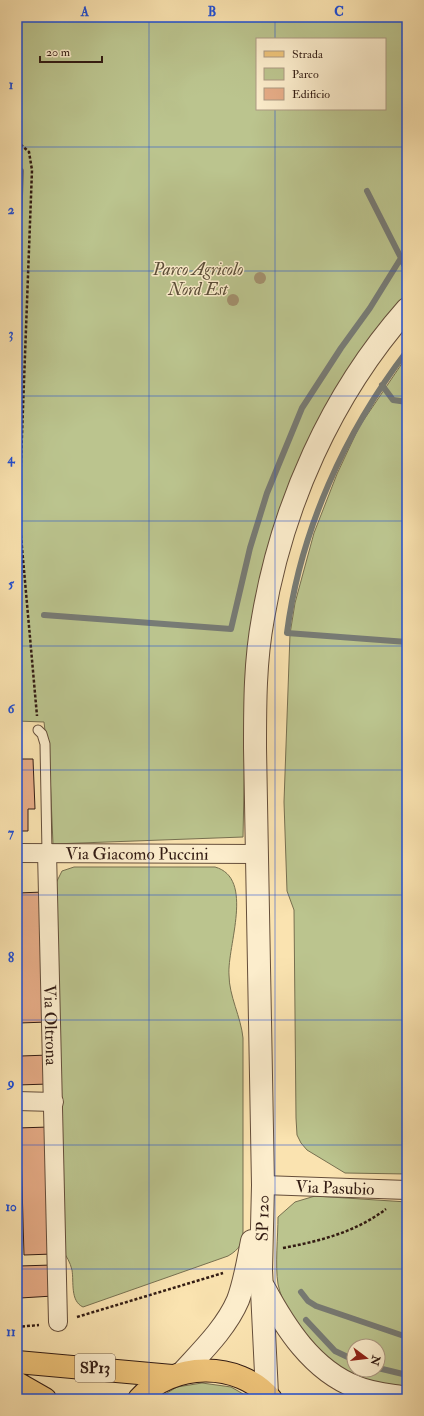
<svg xmlns="http://www.w3.org/2000/svg" width="424" height="1416" viewBox="0 0 424 1416" font-family="'IM FELL Double Pica',serif">
<style>
.green{fill:#bbc48e;stroke:#777050;fill-rule:evenodd}
.lines{fill:none;stroke-linecap:round;stroke-linejoin:round}
.stream{stroke:#777b75;stroke-width:6}
.building{fill:#e6ac87;stroke:#331c13}
.service-casing{stroke:#654e3a;stroke-width:11}
.minor-casing{stroke:#654e3a;stroke-width:20}
.tertiary-casing{stroke:#654e3a;stroke-width:24}
.primary-casing{stroke:#331c13;stroke-width:24}
.path{stroke:#331c13;stroke-width:2.5;stroke-dasharray:3 2;stroke-linecap:butt}
.service{stroke:#fcedcc;stroke-width:9}
.minor{stroke:#fcedcc;stroke-width:18}
.tertiary{stroke:#fcedcc;stroke-width:22}
.primary{stroke:#edc278;stroke-width:22}
.tree{fill:#a3916e}
.grid{fill:none;stroke:#1d4ed8;stroke-width:1;stroke-opacity:0.55}
.labels{text-anchor:middle;dominant-baseline:central;stroke-width:3;stroke-linejoin:round;paint-order:stroke}
.shield{fill:#fcedcc;stroke:#6f5b4a;stroke-width:1}
.shield-label{font-size:16px;font-weight:bold;fill:#331c13}
.park-label{font-size:17px;font-style:italic;fill:#5c4e38;stroke:#fcedcc}
.street-label{font-size:17px;fill:#331c13;stroke:#fcedcc}
.neatline{fill:none;stroke:#1d4ed8;stroke-width:1.5}
.grid-label{font-size:13px;text-anchor:middle;font-weight:bold;fill:#1d4ed8}
</style>
<rect width="100%" height="100%" fill="#fae3b0"/>
<filter id="stains"><feTurbulence type="fractalNoise" baseFrequency=".005" numOctaves="4"/><feColorMatrix values="0 0 0 0 .2 0 0 0 0 .09 0 0 0 0 .02 0 0 0 .5 -.17"/></filter>
<radialGradient id="worn" r=".72"><stop offset=".6" stop-color="#630" stop-opacity="0"/><stop offset="1" stop-color="#630" stop-opacity=".3"/></radialGradient>
<path class="green" d="M17,17H407V297L354,366L319,426L246,690L243,837L53,844L50,774L44,722L17,721ZM257,39H385V109H257Z
M407,356V1174L345,1173L307,1150L301,1143L297,1135L296,1118L294,910L287,891L284,802L290,634L295,603L314,533L337,474L359,427Z
M74,867H215C255,878 227,946 229,975C229,996 241,1017 243,1038V1230C243,1243 240,1249 228,1256L83,1307C70,1301 74,1282 72,1270C70,1262 67,1257 62,1250L54,887L62,871Z
M315,1196L407,1202V1236L404,1241L405,1277L407,1281V1391C391,1387 371,1385 357,1377C325,1361 285,1320 278,1284C275,1266 278,1236 278,1217L295,1202ZM354,1346H378V1370H354Z
M202,1383L231,1387L252,1399H157L177,1387Z"/>
<g class="lines">
<path class="stream" d="M367,191L401,258
M17,270L21,171
M407,351C345,432 300,531 287,633L407,642
M382,385L393,400L407,402
M44,615L231,629L250,548L267,493L302,408L341,348L370,308L401,258L407,271
M301,1292L308,1301L316,1306L407,1337
M306,1320L335,1351L354,1360
M378,1368L407,1375"/>
</g>
<path class="building" d="M17,759H33L35,809H28V831H17Z
M44,892L48,1022L19,1023L17,893Z
M17,1037H20L21,1056L49,1055V1084L17,1085Z
M49,1127L53,1254L24,1255L21,1151H17V1128Z
M52,1265L53,1296L20,1298L19,1266Z"/>
<g class="lines">
<defs>
<path id="service" d="M38,730L42,734L45,744L47,852"/>
<g id="minor">
<path id="s1" d="M47,852L58,1322"/>
<path id="s2" d="M17,853L257,854"/>
<path d="M17,1101L54,1102"/>
<path id="s3" d="M263,1185L407,1190"/>
</g>
<g id="tertiary">
<path d="M264,1288C285,1327 312,1370 356,1387C372,1394 390,1395 407,1398"/>
<path d="M182,1373C202,1351 226,1328 238,1300C245,1281 248,1261 252,1241"/>
<path id="s4" d="M267,1394L261,1270L263,1185L255,748C255,704 255,661 263,618C282,506 331,395 407,309"/>
</g>
<path id="primary" d="M17,1362L172,1376
M17,1383L45,1399
M139,1399C172,1362 238,1360 271,1399"/>
</defs>
<use href="#service" class="service-casing"/>
<use href="#minor" class="minor-casing"/>
<use href="#tertiary" class="tertiary-casing"/>
<use href="#primary" class="primary-casing"/>
<path class="path" d="M17,141L29,152L32,170L19,514L37,716
M283,1248C320,1241 356,1232 386,1209
M77,1317L223,1273
M17,1327L39,1325"/>
<use href="#service" class="service"/>
<use href="#minor" class="minor"/>
<use href="#tertiary" class="tertiary"/>
<use href="#primary" class="primary"/>
</g>
<g class="tree">
<circle cx="260" cy="278" r="6"/>
<circle cx="233" cy="300" r="6"/>
</g>
<path class="grid" d="M149,17V1399M275,17V39M275,109V1399M17,147H407M17,271H407M17,396H407M17,521H407M17,646H407M17,770H407M17,895H407M17,1020H407M17,1145H407M17,1269H407"/>
<g class="labels">
<rect class="shield" x="75" y="1354" width="40" height="28" rx="3"/>
<g class="shield-label">
<text x="95" y="1368">SP13</text>
</g>
<g class="park-label">
<text x="198" y="269">Parco Agricolo<tspan x="198" dy="20">Nord Est</tspan></text>
</g>
<g class="street-label">
<text stroke="none"><textPath href="#s2" startOffset="120">Via Giacomo Puccini</textPath></text>
<text stroke="none"><textPath href="#s1" startOffset="173">Via Oltrona</textPath></text>
<text stroke="none"><textPath href="#s3" startOffset="72">Via Pasubio</textPath></text>
<text stroke="none"><textPath href="#s4" startOffset="176">SP 120</textPath></text>
</g>
</g>
<rect width="424" height="1416" fill="none" stroke="#fae3b0" stroke-width="44"/>
<rect x="256" y="38" width="130" height="72" fill="#fcedcc" stroke="#ac9982"/>
<rect x="264" y="51" width="20" height="6" fill="#edc278" stroke="#ac9982"/>
<text x="292" y="58" font-size="12" fill="#331c13">Strada</text>
<rect x="264" y="68" width="20" height="12" fill="#bbc48e" stroke="#ac9982"/>
<text x="292" y="78" font-size="12" fill="#331c13">Parco</text>
<rect x="264" y="88" width="20" height="12" fill="#e6ac87" stroke="#ac9982"/>
<text x="292" y="98" font-size="12" fill="#331c13">Edificio</text>
<g transform="translate(366 1358) rotate(105)"><circle r="19" fill="#fcedcc" stroke="#ac9982"/>
<path d="M0-3L7 15L0 10L-7 15Z" fill="#8f2418"/>
<text y="-6" font-size="11" font-weight="bold" text-anchor="middle" fill="#331c13">N</text>
</g>
<path d="M40 56v6h62v-6" fill="none" stroke="#331c13" stroke-width="2"/>
<text x="46" y="56" font-size="12" fill="#331c13" stroke="#fcedcc" stroke-width="3" paint-order="stroke">20 m</text>
<rect x="22" y="22" width="380" height="1372" class="neatline"/>
<g class="grid-label">
<text x="85" y="16">A</text>
<text x="212" y="16">B</text>
<text x="339" y="16">C</text>
<text x="11" y="89">1</text>
<text x="11" y="214">2</text>
<text x="11" y="338">3</text>
<text x="11" y="463">4</text>
<text x="11" y="588">5</text>
<text x="11" y="713">6</text>
<text x="11" y="837">7</text>
<text x="11" y="962">8</text>
<text x="11" y="1087">9</text>
<text x="11" y="1211">10</text>
<text x="11" y="1336">11</text>
</g>
<rect width="100%" height="100%" filter="url(#stains)"/>
<rect width="100%" height="100%" fill="url(#worn)"/>
</svg>
